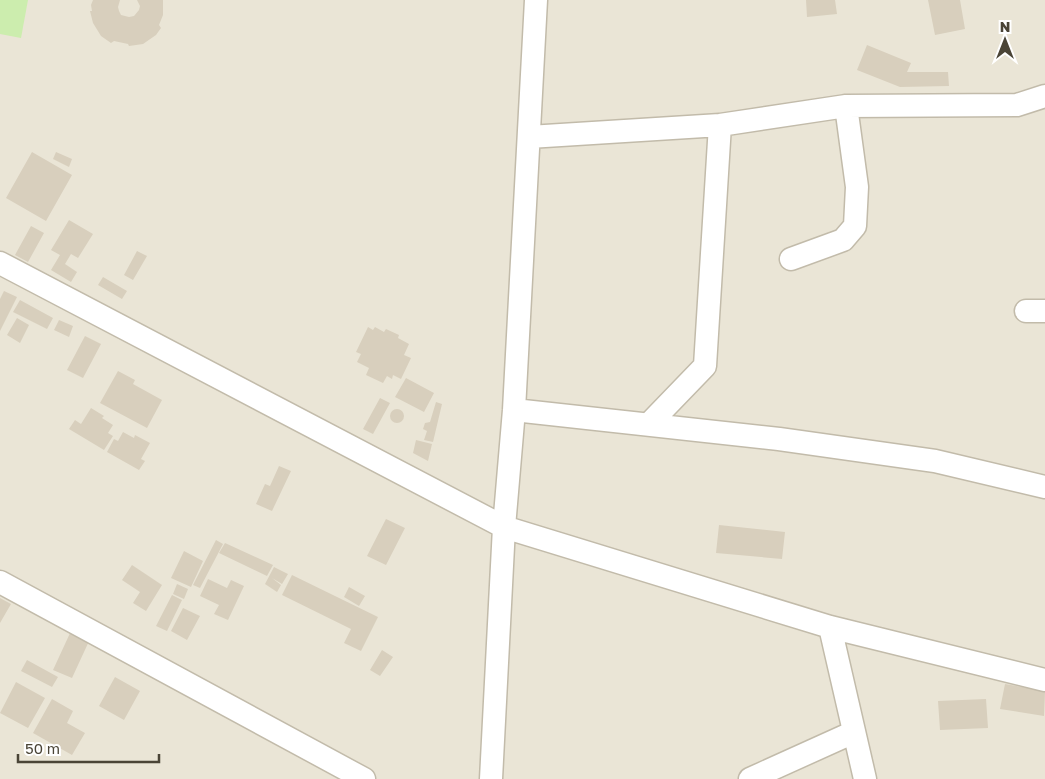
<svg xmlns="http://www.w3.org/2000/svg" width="1045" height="779" viewBox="0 0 1045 779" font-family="'Golos Text',sans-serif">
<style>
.residential{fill:#eae5d6}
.green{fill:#ccedae}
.building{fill:#d8cfbd}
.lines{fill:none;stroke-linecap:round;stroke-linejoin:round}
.minor-casing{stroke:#c2bbaa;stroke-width:25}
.minor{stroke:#fff;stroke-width:22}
</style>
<rect width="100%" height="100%" fill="#f6f3e9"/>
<path class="residential" d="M0,0H1045V779H0Z"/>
<path class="green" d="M0,0H28L21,38L0,34Z"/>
<path class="building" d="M93,0H120L118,7L119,11L121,15L129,17L134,16L139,10L140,6L137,0H163V15L159,25L161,28L156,35L143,44L129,46L128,44L114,41L111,43L101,36L93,23L90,11H92L91,5Z
M806,0H835L837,14L807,17Z
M928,0H960L965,29L935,35Z
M867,45L911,63L907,72H948L949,86L900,87L857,70Z
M32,152L72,175L46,221L6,198Z
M56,152L72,159L69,167L53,159Z
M69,220L93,234L78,258L71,254L65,264L77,272L71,282L51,270L60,255L51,250Z
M31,226L44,233L28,262L15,255Z
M137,251L147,256L133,280L124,275Z
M103,277L127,291L122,299L98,285Z
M4,291L17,297L0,331V299Z
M20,300L53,318L47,329L13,312Z
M17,318L29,325L20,343L7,335Z
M59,320L73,326L69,337L54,330Z
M368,327L373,330L375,327L384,332L386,329L399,335L398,338L409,344L404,355L411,358L401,379L393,375L392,379L387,376L383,383L366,375L369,368L357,362L361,354L356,352Z
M85,336L101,344L83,378L67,370Z
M118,371L135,380L133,384L162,400L147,428L100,403Z
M406,378L434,393L424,412L395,397Z
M380,398L390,403L373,434L363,429Z
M436,402L442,404L433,442L424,440L427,431L423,429L425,423L430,422Z
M91,408L104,416L102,418L113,425L108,433L113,436L104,450L69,429L75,420L81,424Z
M390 416a7 7 0 1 1 14 0a7 7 0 1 1-14 0Z
M123,432L134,438L135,435L150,443L141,459L145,461L139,470L107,452L114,439L118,441Z
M416,440L432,444L428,461L413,453Z
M279,466L291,471L272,511L256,504L265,484L270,486Z
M386,519L405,528L386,565L367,556Z
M719,525L785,532L782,559L716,553Z
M216,540L223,544L200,588L193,585Z
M225,543L273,565L267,576L219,553Z
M184,551L203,561L191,587L171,578Z
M132,565L162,585L146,611L133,603L140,592L122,580Z
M274,567L288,574L282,584L272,578L281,585L277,592L265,584Z
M292,575L378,617L361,651L344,643L351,629L282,595Z
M208,579L227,588L231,580L244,586L228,620L214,614L219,605L200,596Z
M177,584L188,589L184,599L173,594Z
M349,587L365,596L359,606L344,597Z
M172,595L182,600L167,631L156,626Z
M0,598L11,604L0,623Z
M183,608L200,616L187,640L171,631Z
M71,631L90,639L72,678L53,670Z
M382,650L393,657L380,676L370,670Z
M27,660L58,677L52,687L21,671Z
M115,677L140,691L124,720L99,706Z
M16,682L45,698L28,728L0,713Z
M1005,684L1045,691L1044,716L1000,709Z
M52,699L73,711L67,723L85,733L72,755L33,733Z
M986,699L988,728L940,730L938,701Z"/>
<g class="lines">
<defs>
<path id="minor" d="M529,137L720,125L846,106L1017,105L1045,96
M791,259L843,240L855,226L857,187L846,106
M0,263L504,527L830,627L1045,680
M1026,311H1045
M514,410L779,439L935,461L1045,487
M649,424L705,366L720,125
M0,582L364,779
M830,627L865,779
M491,779L504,527L514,410L536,0
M750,779L854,732"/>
</defs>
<use href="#minor" class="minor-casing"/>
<use href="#minor" class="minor"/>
</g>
<g transform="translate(1005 40)" stroke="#ffffff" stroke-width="4" paint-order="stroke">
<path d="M0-4L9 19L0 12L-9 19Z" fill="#4a4436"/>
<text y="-8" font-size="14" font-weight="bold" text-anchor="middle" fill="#4a4436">N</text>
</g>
<path d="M18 754v8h141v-8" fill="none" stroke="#4a4436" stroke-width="2.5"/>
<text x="25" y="754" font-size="15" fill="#4a4436" stroke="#ffffff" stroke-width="4" paint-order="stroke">50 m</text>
</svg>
